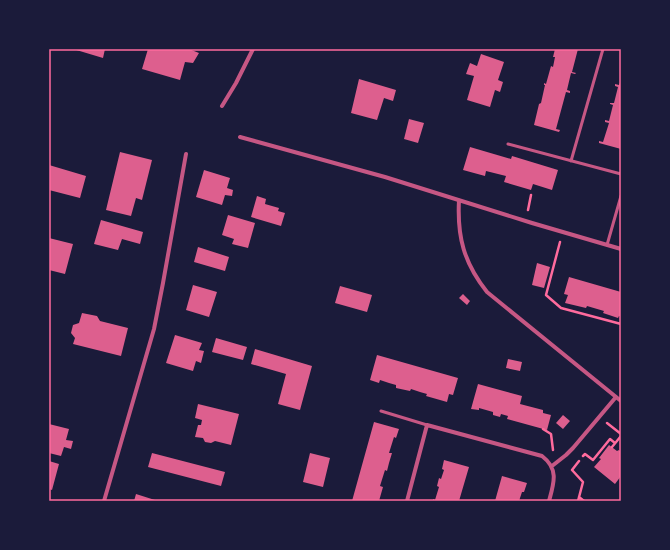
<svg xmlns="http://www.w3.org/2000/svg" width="670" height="550" viewBox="0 0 670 550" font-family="'Open Sans',sans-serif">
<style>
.building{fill:#dd5f8e}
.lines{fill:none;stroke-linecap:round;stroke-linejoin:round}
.path{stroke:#ff6b9d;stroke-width:2.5}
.service{stroke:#c65784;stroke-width:3}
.minor{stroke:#c65784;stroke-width:4}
.neatline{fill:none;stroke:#ff6b9d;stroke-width:1.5}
</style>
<rect width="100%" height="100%" fill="#1b1b3a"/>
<path class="building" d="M73,49H105L103,58Z
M148,49H189L199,53L193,63L185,62L180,80L142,69Z
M555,49H578L572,72L576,73L575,74L571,73L567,90L570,91V93L566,92L556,129L560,130L559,132L534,125L539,104L541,103L545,85H544V83L546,84L551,66L553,67L555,57H553Z
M481,54L504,62L498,80L503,82L500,92L495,90L490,107L467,100L474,76L466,74L470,63L477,66Z
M359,79L396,90L393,101L384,98L377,120L351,113Z
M621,80V149L599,143V141L603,142L609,123L605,122V120L609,121L613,105L610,104V103H614L618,87L615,86V84L619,85Z
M409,119L424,123L418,143L404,139Z
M470,147L511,159L512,156L558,170L552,190L533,184L531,190L504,182L506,176L486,171L485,176L463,170Z
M120,152L152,160L142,200L136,198L131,216L106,210Z
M49,165L86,176L80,198L49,190Z
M204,170L230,178L227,188L233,190L232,196L225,195L222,205L196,197Z
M257,196L266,199L265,204L279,208L278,211L285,213L281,226L251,217Z
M228,215L255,223L248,248L232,244L234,239L222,235Z
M101,220L143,232L140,244L122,239L118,250L94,244Z
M49,238L73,244L65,274L49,270Z
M198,247L229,257L225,271L194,262Z
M537,263L550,267L544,288L532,285Z
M569,277L621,292V316H619L618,318L603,313L604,311L587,306L586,308L565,303L568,295L564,294Z
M193,285L217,292L209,317L186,310Z
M340,286L372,295L367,312L335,303Z
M463,294L470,301L467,305L459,298Z
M82,313L97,316L100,321L128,328L121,356L73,344L75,338L71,333L73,325L79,323Z
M175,335L202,343L199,350L204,351L201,363L196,361L193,371L166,363Z
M216,338L247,347L243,360L212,352Z
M255,349L312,366L300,410L278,404L286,374L251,364Z
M377,355L458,378L453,395L449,394L447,402L426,396L427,394L420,392L411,389L410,391L396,388V385L389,383L380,380L379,383L370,380Z
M508,359L522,362L520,371L506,368Z
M478,384L522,396L520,404L543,410V413L551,415L547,430L507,419L508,416L501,414L500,417L493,415V412L479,408V410L471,409Z
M198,404L239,414L231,445L215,441L211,443L205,442L203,438L195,437L198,425H201L202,420L195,418Z
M563,415L570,421L563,429L556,423Z
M374,422L399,429L396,438L394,437L389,453H392L389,463L387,471L385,470L380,486L383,487L379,501H352Z
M49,424L69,429L66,440L73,441L71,449L64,447L61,456L49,453Z
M609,445L617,451L619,450L621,452V476L615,484L594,467L601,459L599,458Z
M152,453L225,472L221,486L148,467Z
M310,453L330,458L323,487L303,482Z
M444,460L469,467L459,501H433V499L435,500L439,487L437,486L439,478L441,479L444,470L442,469Z
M49,461L59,464L52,490L49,489Z
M502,476L527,483L524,492H522L519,501H495Z
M136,494L158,501H134Z"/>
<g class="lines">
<path class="path" d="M528,210L531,195
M560,242L546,295L561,308L621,324
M607,423L621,434
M543,429L551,434L553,450
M612,447L621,436
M583,456L585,454L593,460L610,439L615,443
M579,497L584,501
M578,501L583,482L572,470L579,461"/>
<path class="service" d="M508,144L621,174
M571,161L603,49
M607,245L621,196
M381,411L427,425"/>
<path class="minor" d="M222,106L236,83L253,49
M240,137L385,177L532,223L621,249
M459,200C457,237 464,263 487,292L621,401
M552,466L566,455L573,448L616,397
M104,501L154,329L163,283L186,154
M407,501L427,425L542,456C559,469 554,483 549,501"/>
</g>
<rect width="670" height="550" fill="none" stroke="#1b1b3a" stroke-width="100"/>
<rect x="50" y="50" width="570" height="450" class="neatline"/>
</svg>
